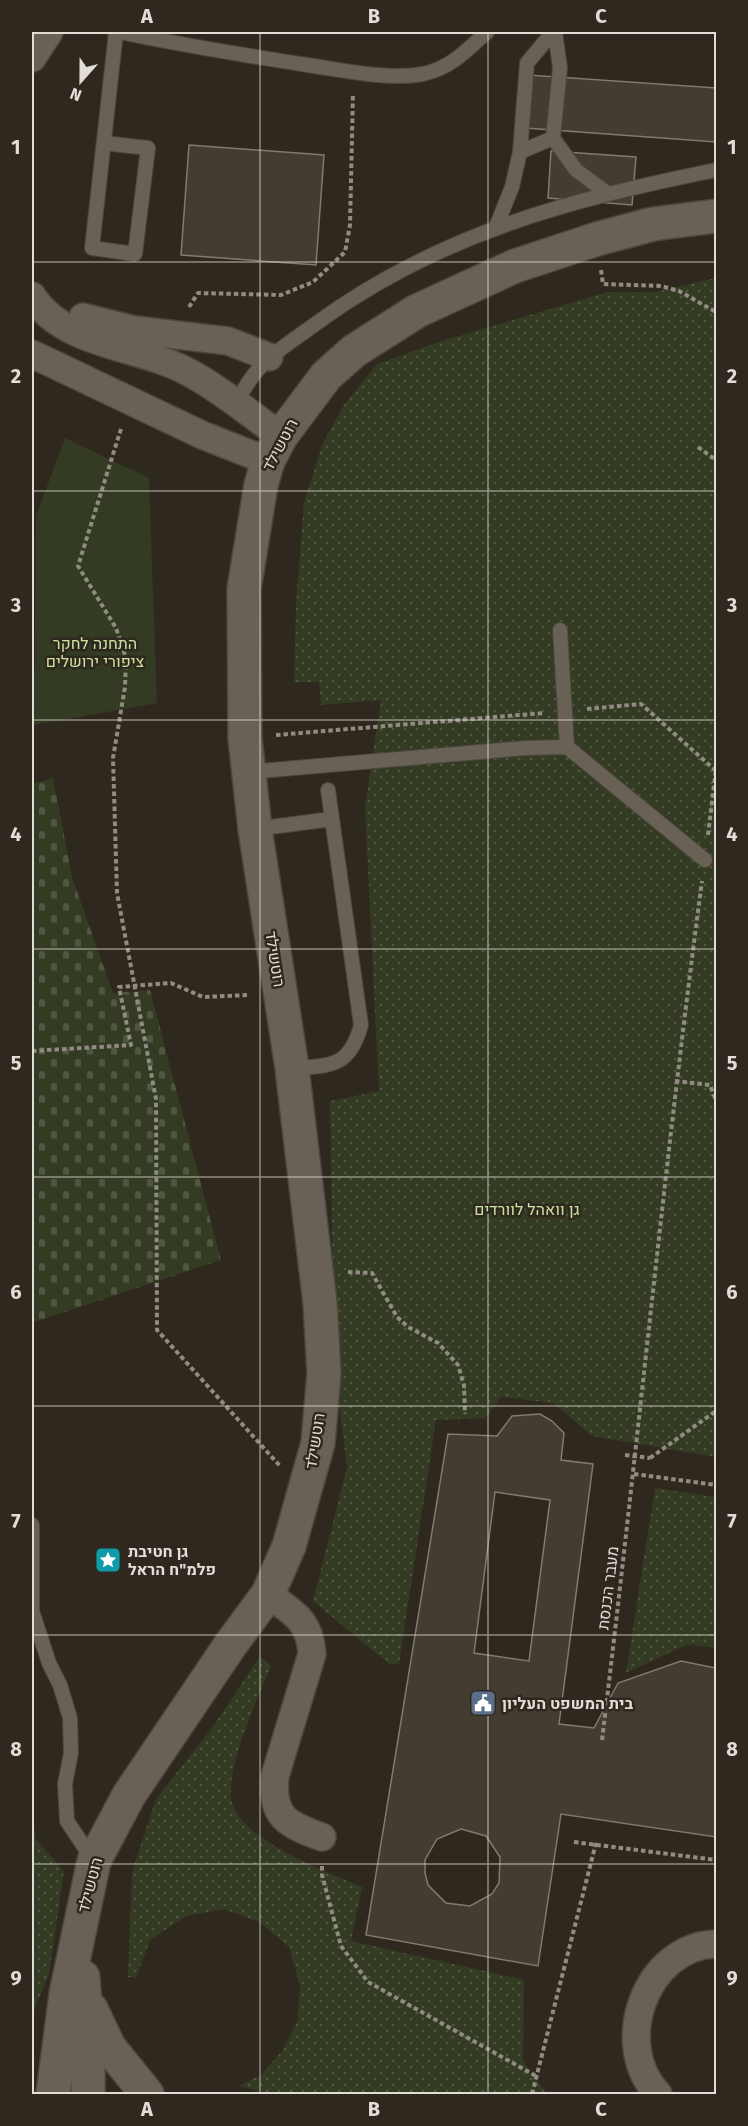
<svg xmlns="http://www.w3.org/2000/svg" width="748" height="2126" viewBox="0 0 748 2126" font-family="'Fira Sans',Heebo,sans-serif">
<style>
.green{fill:#333b22}
.cemetery{fill:url(#cemetery-stones)}
.park{fill:url(#park-dots)}
.building{fill:#433c31;stroke:#827a6e;stroke-width:1.5;fill-rule:evenodd}
.lines{fill:none;stroke-linecap:round;stroke-linejoin:round}
.lane-casing{stroke:#4c463d;stroke-width:16}
.street-casing{stroke:#4c463d;stroke-width:30}
.secondary-casing{stroke:#4c463d;stroke-width:36}
.path{stroke:#918b83;stroke-width:4;stroke-dasharray:4.5 3;stroke-linecap:butt}
.lane{stroke:#696155;stroke-width:14}
.street{stroke:#696155;stroke-width:27}
.secondary{stroke:#696155;stroke-width:33}
.path-bridge{stroke:#918b83;stroke-width:4;stroke-dasharray:4.5 3;stroke-linecap:butt}
.grid{fill:none;stroke:#e2ddd7;stroke-width:1.5;stroke-opacity:0.55}
.labels{text-anchor:middle;dominant-baseline:central;stroke-width:5;stroke-linejoin:round;paint-order:stroke}
.street-label{font-size:16px;fill:#e2ddd7;stroke:#2f281e}
.park-label{font-size:16px;fill:#cbe29f;stroke:#2f281e}
.poi-label{font-size:16px;font-weight:bold;fill:#e2ddd7;stroke:#2f281e;text-anchor:start}
.neatline{fill:none;stroke:#e2ddd7;stroke-width:2}
.grid-label{font-size:20px;text-anchor:middle;font-weight:bold;fill:#e2ddd7}
</style>
<defs>
<pattern id="cemetery-stones" width="16" height="16" patternUnits="userSpaceOnUse" patternTransform="scale(1.5)"><rect width="16" height="16" fill="#333b22"/><path d="M2 7V4a2 2 0 0 1 4 0v3zM10 15v-3a2 2 0 0 1 4 0v3z" fill="#505741"/></pattern>
<pattern id="park-dots" width="8" height="8" patternUnits="userSpaceOnUse" patternTransform="scale(1.5)"><rect width="8" height="8" fill="#333b22"/><path d="M2 2h.1M6 6h.1" fill="none" stroke="#505741" stroke-width="1.8" stroke-linecap="round"/></pattern>
</defs>
<rect width="100%" height="100%" fill="#2f281e"/>
<path class="green" d="M65,438L149,478L157,703L34,725L36,516Z"/>
<path class="cemetery" d="M53,778L72,877L113,993L150,990L221,1260L32,1323V784Z"/>
<path class="park" d="M716,278V1457L592,1436L553,1403L502,1397L485,1418L436,1420L399,1664H389L313,1601L347,1467L334,1363L330,1101L379,1091L365,808L381,700L321,705L319,682H294L296,604L304,503L322,445L344,405L377,364L439,342L607,292H655Z
M655,1488L716,1497V1647L686,1645L626,1673Z
M260,1656L271,1666C259,1696 221,1776 233,1805C247,1843 327,1872 362,1887L351,1941L524,1980L523,2061L547,2094H273L238,2086L261,2075L283,2050L297,2022L300,1986L289,1947L259,1922L224,1909L186,1916L150,1940L136,1978L128,1977L132,1872L156,1799L212,1728Z
M32,1814L36,1839L64,1871L49,1974L32,2016Z"/>
<path class="building" d="M528,75L716,88V81V142L525,128Z
M189,145L324,155L316,265L181,255Z
M551,151L636,157L632,205L548,198Z
M540,1414L552,1421L564,1433L561,1460L593,1464L559,1724L594,1728L618,1683L681,1661L716,1668V1837L561,1814L538,1966L366,1935L448,1434L497,1436L512,1416ZM495,1492L550,1500L529,1661L474,1653ZM461,1829L486,1836L500,1857L499,1883L492,1894L470,1906L446,1903L428,1885L425,1873V1860L437,1839Z"/>
<g class="lines">
<defs>
<path id="lane" d="M120,32C185,46 249,56 314,66C348,71 389,80 423,74C451,68 467,50 487,32
M555,32L560,68L553,138L576,170L607,193
M104,143L148,148L135,254L92,248L116,32
M520,152L553,138
M496,227L512,187L520,152L527,63L553,32
M236,404C256,362 277,352 314,325C438,234 568,200 716,170
M560,630L567,747
M248,772L526,748L567,747L705,860
M255,829L332,819
M292,1068C331,1066 350,1067 361,1025L328,790
M32,1525V1611L49,1663L60,1685L70,1718L71,1753L65,1784L67,1821L93,1860"/>
<path id="street" d="M32,58L49,32
M32,296C65,347 140,345 190,373C222,390 251,415 281,436
M83,317L135,330L228,341L269,357
M32,354L202,435L268,461
M268,1594C293,1613 310,1620 312,1654L275,1776C271,1817 286,1824 322,1837
M658,2094C611,2045 645,1946 716,1944"/>
<path id="secondary" d="M83,1977L88,2048V2094
M91,2009L109,2047L147,2094
M53,2094L66,1994L94,1861L129,1795L231,1644L268,1594L289,1546L318,1443L324,1373L320,1303L292,1068L255,829L245,738L244,589L261,485L268,461L281,436L326,376L354,351L417,311L515,266L597,239L653,224L716,216"/>
</defs>
<use href="#lane" class="lane-casing"/>
<use href="#street" class="street-casing"/>
<use href="#secondary" class="secondary-casing"/>
<path class="path" d="M601,270L603,284L661,286L679,291L716,312
M189,307L198,293L281,295L313,282L345,252L350,225L353,93
M121,429L78,566L116,628L126,658L125,687L113,758L117,893L156,1099L157,1330L280,1466
M698,447L716,460
M587,709L641,704L716,771
M276,735L544,713
M708,835L716,768
M32,1051L131,1045L119,987L171,983L203,997L249,995
M675,1081L710,1085L716,1101
M348,1272L372,1273L397,1317L408,1327L438,1343L458,1365L464,1385L465,1414
M650,1458L716,1411
M634,1474L716,1485
M602,1740C637,1454 664,1167 702,881
M574,1842L716,1860
M322,1866V1875L341,1946L368,1982L536,2076
M532,2094L596,1843"/>
<use href="#lane" class="lane"/>
<use href="#street" class="street"/>
<use href="#secondary" class="secondary"/>
<path class="path-bridge" d="M625,1455L650,1458"/>
</g>
<path class="grid" d="M260,32V2094M488,32V2094M32,262H716M32,491H716M32,720H716M32,949H716M32,1177H716M32,1406H716M32,1635H716M32,1864H716"/>
<defs>
<symbol id="sight-square" viewBox="-11 -11 22 22"><rect x="-9" y="-9" width="18" height="18" rx="4" fill="#0f9aa8" stroke="#2f281e"/><path d="M0-6L1.8-2.2L6-1.7L2.9 1.2L3.7 5.4L0 3.3L-3.7 5.4L-2.9 1.2L-6-1.7L-1.8-2.2Z" fill="#fff"/></symbol>
<symbol id="civic-square" viewBox="-11 -11 22 22"><rect x="-9" y="-9" width="18" height="18" rx="4" fill="#5c6f8a" stroke="#2f281e"/><path d="M-.6-6.5H3V-4.5H.6V-3L4-1V1h2V6H-6V1h2V-1L-.6-3ZM-1.2 2.5V6h2.4V2.5Z" fill="#fff"/></symbol>
</defs>
<g fill-rule="evenodd">
<use href="#sight-square" x="93" y="1545" width="30" height="30"/>
<use href="#civic-square" x="468" y="1688" width="30" height="30"/>
</g>
<g class="labels">
<g class="street-label">
<text transform="translate(280 445) rotate(-62)">רוטשילד</text>
<text transform="translate(275 959) rotate(81)">רוטשילד</text>
<text transform="translate(315 1441) rotate(-81)">רוטשילד</text>
<text transform="translate(608 1588) rotate(-83)">מעבר הכנסת</text>
<text transform="translate(90 1885) rotate(-75)">רוטשילד</text>
</g>
<g class="park-label">
<text x="95" y="643">התחנה לחקר<tspan x="95" dy="18">ציפורי ירושלים</tspan></text>
<text x="527" y="1209">גן וואהל לוורדים</text>
</g>
<g class="poi-label">
<text x="128" y="1551">גן חטיבת<tspan x="128" dy="18">פלמ"ח הראל</tspan></text>
<text x="502" y="1703">בית המשפט העליון</text>
</g>
</g>
<rect width="748" height="2126" fill="none" stroke="#2f281e" stroke-width="66"/>
<g transform="translate(81 81) rotate(201)" stroke="#2f281e" stroke-width="4.5" paint-order="stroke">
<path d="M0-4.5L10 22L0 15L-10 22Z" fill="#e2ddd7"/>
<text y="-9" font-size="16" font-weight="bold" text-anchor="middle" fill="#e2ddd7">N</text>
</g>
<rect x="33" y="33" width="682" height="2060" class="neatline"/>
<g class="grid-label">
<text x="147" y="23">A</text>
<text x="374" y="23">B</text>
<text x="601" y="23">C</text>
<text x="16" y="154">1</text>
<text x="732" y="154">1</text>
<text x="16" y="383">2</text>
<text x="732" y="383">2</text>
<text x="16" y="612">3</text>
<text x="732" y="612">3</text>
<text x="16" y="841">4</text>
<text x="732" y="841">4</text>
<text x="16" y="1070">5</text>
<text x="732" y="1070">5</text>
<text x="16" y="1299">6</text>
<text x="732" y="1299">6</text>
<text x="16" y="1528">7</text>
<text x="732" y="1528">7</text>
<text x="16" y="1756">8</text>
<text x="732" y="1756">8</text>
<text x="16" y="1985">9</text>
<text x="732" y="1985">9</text>
<text x="147" y="2116">A</text>
<text x="374" y="2116">B</text>
<text x="601" y="2116">C</text>
</g>
</svg>
